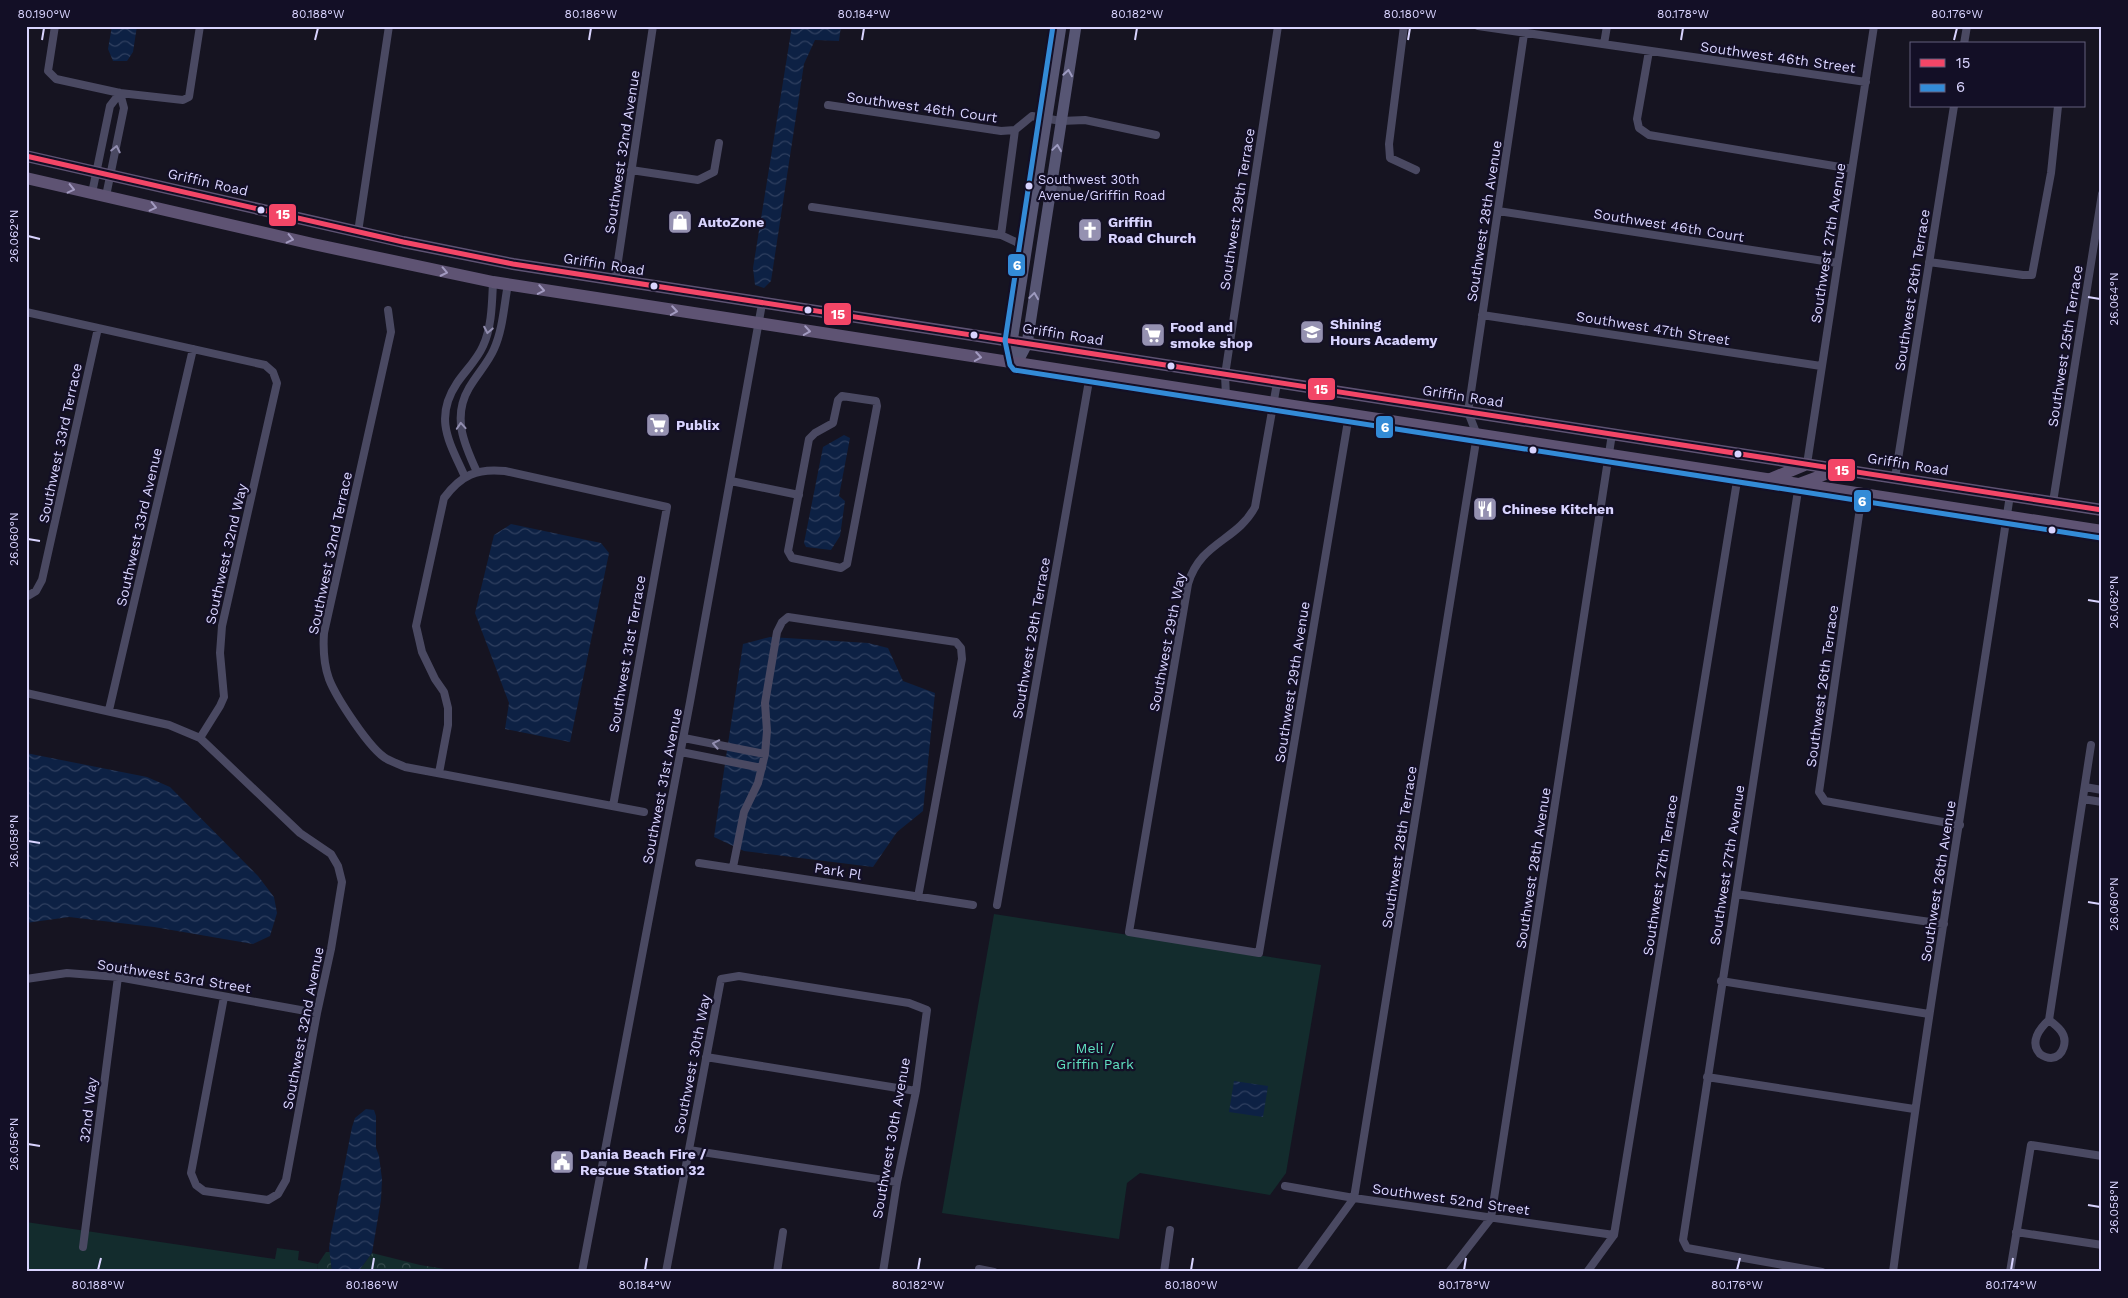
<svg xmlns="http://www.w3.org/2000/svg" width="2128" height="1298" viewBox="0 0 2128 1298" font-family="'Work Sans',sans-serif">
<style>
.green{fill:#132c2d}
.forest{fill:url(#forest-crowns)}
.water{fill:url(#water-waves)}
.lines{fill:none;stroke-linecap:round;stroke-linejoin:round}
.minor{stroke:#4a4962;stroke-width:8}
.secondary{stroke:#575674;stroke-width:11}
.primary{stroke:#5e5373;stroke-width:12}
.bus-1-casing{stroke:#130f26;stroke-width:9}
.bus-2-casing{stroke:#130f26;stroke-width:9}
.bus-1{stroke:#f34667;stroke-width:5}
.bus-2{stroke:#338bd7;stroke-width:5}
.oneway{stroke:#9e9bc0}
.oneway2{stroke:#928eb0}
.oneway3{stroke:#a29ac0}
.ticks{fill:none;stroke:#d9d4ff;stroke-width:2}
.bus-dot{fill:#d9d4ff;stroke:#130f26;stroke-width:2}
.labels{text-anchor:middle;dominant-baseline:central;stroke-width:4.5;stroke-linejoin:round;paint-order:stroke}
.bus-label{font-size:13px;fill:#d9d4ff;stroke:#130f26;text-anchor:start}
.street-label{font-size:14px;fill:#d9d4ff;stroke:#130f26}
.poi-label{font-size:14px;font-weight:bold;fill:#d9d4ff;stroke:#130f26;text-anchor:start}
.park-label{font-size:14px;fill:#5fe0c0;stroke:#130f26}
.line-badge{stroke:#130f26;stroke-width:2}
.badge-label{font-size:14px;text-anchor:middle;font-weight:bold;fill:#fff}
.neatline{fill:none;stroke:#d9d4ff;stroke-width:2}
.ticks-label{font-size:12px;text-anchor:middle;fill:#d9d4ff}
</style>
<defs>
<pattern id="forest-crowns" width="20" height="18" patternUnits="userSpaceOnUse" patternTransform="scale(1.25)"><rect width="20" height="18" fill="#132c2d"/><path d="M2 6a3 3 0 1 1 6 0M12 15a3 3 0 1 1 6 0" fill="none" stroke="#354a4c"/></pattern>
<pattern id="water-waves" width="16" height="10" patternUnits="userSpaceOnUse" patternTransform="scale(1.25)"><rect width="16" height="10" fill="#0d2144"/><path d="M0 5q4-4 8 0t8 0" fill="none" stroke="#304060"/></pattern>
</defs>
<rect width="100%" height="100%" fill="#161421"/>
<path class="green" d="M994,914L1321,965L1286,1173L1270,1195L1140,1173L1127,1183L1119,1239L942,1213Z
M26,1222L275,1259L277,1248L299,1251L298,1260L318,1264L317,1272H26Z"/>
<path class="forest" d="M326,1252H330L332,1272H317L318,1264Z
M372,1253L420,1265L463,1272H358Z"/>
<path class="water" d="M112,26H137L133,52L127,61H113L108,49Z
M792,26H841L839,41L815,40L804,64L771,281L764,288L755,285L753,268Z
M844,435L850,438L839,496L845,501L840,536L831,550L806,547L804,543L823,447Z
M511,524L601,543L609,553L570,742L505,729L509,703L475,613L494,535Z
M770,637L868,643L888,648L903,681L935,693L923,811L897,832L873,867L744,851L714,837L743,644Z
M26,753L147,777L170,787L258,876L274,897L277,913L270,936L253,944L154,927L69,917L26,923Z
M1234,1081L1268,1086L1263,1117L1229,1112Z
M366,1109L374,1110L376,1116V1148L379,1156L382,1179L381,1200L372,1253L358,1272H332L329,1248L331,1234L352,1127L355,1118Z"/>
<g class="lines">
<path class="minor" d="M55,26L48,71L56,79L120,93L183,100L189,97L200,26
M1404,26L1389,144L1390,158L1416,170
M1478,26L1866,82
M1604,44L1607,26
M1964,44L1967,26
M1649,51L1637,119L1639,128L1649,135L1852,169
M828,105L1001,131L1015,130L1032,116L1061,121L1085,120L1156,135
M631,170L698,180L714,172L719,143
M1052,187L1067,190
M92,193L110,106L120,93
M106,196L124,108L120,93
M812,207L1001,235L1016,242L1026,250
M1498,211L1837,263
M358,232L389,26
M1001,235L1015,130
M1929,262L2023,275H2032L2051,173L2058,106
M615,281L653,26
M388,310L391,332L324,633C323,648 324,665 329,679C336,697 370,750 387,759C392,762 399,764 405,767L644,812
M26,312L265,365L273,372L277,383L222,626L220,653L224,697L220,706L200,738
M1482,315L1821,366
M1277,383L1255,507C1237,541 1200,542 1188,584L1129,932L1259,953L1349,415
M842,396L876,401L877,406L847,564L841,568L792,558L788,551L809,439L815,433L833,423L838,400Z
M1226,396L1225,375L1278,26
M1807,464L1874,26
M477,472C464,444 452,417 469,388C477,374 488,363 494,349C503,329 504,305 508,284
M465,477C450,443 433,419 457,383C465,371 477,360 483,346C492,327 492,302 493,282
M1895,478L1954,106
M731,481L799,495
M1799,484L1683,1240L1687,1248L1822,1272
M1862,494L1819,792L1825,801L1960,825
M2053,502L2102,194
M26,597L36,591L42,580L98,328
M26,693L169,725L200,738L300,833L331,854L338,866L342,882L331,949L317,1013L286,1180L278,1194L268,1200L204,1191L196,1185L191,1173L224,997
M109,710L193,349
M684,738L765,754
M681,752L762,768
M439,773L448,725V708L444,692L435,679L422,652L416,626L444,498C461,475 477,468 505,471L667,507L613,806
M2085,787L2102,790
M2083,799L2102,802
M699,863L973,905
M733,867L744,812L758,783L765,754L767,731L765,703L777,632L782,622L788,617L956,642L961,648L962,659L918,897
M1736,894L1944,924
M997,905L1090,375
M26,979L67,973L118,977L317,1013
M1721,981L1929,1014
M2049,1020C2053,1023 2058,1027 2061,1031C2068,1040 2064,1057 2051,1058C2047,1058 2043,1056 2040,1054C2029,1042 2040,1028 2049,1020L2091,745
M706,1057L916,1091
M1707,1077L1914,1109
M689,1150L897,1182
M1285,1186L1354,1198L1614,1235
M2016,1232L2102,1245
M83,1247L118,977
M582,1272L690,702L762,304
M666,1272L721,979L739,976L909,1003L927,1010L916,1091L897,1182L883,1272
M777,1272L783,1232
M979,1272V1269L994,1272
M1164,1272L1170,1230
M1300,1272L1354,1198L1477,435L1468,412L1524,34
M1449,1272L1491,1218L1612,434
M1587,1272L1614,1235L1738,475
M1893,1272C1927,1012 1971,754 2010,495
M2010,1272L2031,1145L2102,1156"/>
<path class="secondary" d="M1017,363L1027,344L1076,26
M1017,363L1012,342L1061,26"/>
<path class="primary" d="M26,156L403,242L513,264L2102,510
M26,178L313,244L493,282L2102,531
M1768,480L1807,464
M1799,484L1839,469"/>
<defs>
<path id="bus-1" d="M26,156L403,242L513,264L2102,510"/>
<path id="bus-2" d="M1053,26L1005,341L1010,365L1014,370L2101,538"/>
</defs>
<use href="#bus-1" class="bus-1-casing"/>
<use href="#bus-2" class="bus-2-casing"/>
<use href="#bus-1" class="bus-1"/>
<use href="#bus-2" class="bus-2"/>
</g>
<defs><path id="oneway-chevron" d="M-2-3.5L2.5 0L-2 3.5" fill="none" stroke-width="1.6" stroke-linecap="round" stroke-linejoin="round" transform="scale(1.25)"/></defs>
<g class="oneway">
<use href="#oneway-chevron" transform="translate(1068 73) rotate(-81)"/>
<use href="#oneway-chevron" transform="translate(1057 148) rotate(-82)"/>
<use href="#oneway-chevron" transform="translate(1034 296) rotate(-82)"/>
</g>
<g class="oneway2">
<use href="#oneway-chevron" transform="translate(116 149) rotate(-78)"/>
<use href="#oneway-chevron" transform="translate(488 330) rotate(101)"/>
<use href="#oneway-chevron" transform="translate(461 426) rotate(-94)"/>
<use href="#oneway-chevron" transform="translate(716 744) rotate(-169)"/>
</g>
<g class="oneway3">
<use href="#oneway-chevron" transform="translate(71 189) rotate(13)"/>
<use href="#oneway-chevron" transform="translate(153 207) rotate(13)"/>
<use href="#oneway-chevron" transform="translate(290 239) rotate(13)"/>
<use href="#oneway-chevron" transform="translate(444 272) rotate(12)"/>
<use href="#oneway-chevron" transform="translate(541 290) rotate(10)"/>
<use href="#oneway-chevron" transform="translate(674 311) rotate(9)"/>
<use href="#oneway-chevron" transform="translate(807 331) rotate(9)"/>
<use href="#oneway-chevron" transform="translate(978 357) rotate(9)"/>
</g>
<path class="ticks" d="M42,40L44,28M315,40L318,28M589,40L591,28M862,40L864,28M1135,40L1137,28M1408,40L1410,28M1681,40L1683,28M1954,40L1957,28M28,236L40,239M2088,297L2100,299M28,539L40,541M2088,600L2100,602M28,841L40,843M2088,902L2100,904M28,1144L40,1146M2088,1205L2100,1207M98,1270L101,1258M372,1270L374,1258M645,1270L647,1258M918,1270L920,1258M1191,1270L1193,1258M1464,1270L1466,1258M1737,1270L1740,1258M2011,1270L2013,1258"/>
<defs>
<symbol id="shop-square" viewBox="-11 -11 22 22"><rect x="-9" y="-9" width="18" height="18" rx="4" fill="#9591b1" stroke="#130f26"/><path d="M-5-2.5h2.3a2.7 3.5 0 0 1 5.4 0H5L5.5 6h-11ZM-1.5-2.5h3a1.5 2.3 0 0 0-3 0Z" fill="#fff"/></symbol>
<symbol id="church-square" viewBox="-11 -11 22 22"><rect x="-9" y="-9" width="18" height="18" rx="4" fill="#9591b1" stroke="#130f26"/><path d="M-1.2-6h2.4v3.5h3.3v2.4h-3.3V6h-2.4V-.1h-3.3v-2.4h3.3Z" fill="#fff"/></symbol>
<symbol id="school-square" viewBox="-11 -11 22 22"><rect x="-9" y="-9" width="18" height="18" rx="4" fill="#9591b1" stroke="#130f26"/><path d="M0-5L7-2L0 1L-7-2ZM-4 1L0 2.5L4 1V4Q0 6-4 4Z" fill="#fff"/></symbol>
<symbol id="supermarket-square" viewBox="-11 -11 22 22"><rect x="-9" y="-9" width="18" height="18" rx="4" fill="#9591b1" stroke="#130f26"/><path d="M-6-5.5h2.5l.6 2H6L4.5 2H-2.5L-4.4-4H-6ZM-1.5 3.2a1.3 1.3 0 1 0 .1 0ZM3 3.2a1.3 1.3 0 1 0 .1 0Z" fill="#fff"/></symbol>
<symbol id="restaurant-square" viewBox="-11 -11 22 22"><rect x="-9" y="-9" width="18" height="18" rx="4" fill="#9591b1" stroke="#130f26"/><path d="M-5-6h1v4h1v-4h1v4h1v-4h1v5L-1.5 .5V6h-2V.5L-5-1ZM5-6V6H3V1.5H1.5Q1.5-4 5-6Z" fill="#fff"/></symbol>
<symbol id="civic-square" viewBox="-11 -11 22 22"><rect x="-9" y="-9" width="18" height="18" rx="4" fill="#9591b1" stroke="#130f26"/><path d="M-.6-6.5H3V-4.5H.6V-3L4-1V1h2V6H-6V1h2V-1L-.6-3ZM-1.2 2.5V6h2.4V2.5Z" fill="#fff"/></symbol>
</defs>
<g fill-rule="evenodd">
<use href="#shop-square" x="666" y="208" width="28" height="28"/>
<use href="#church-square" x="1076" y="216" width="28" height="28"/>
<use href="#school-square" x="1298" y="318" width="28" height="28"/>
<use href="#supermarket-square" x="1139" y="321" width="28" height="28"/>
<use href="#supermarket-square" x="644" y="411" width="28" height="28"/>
<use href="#restaurant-square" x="1471" y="495" width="28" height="28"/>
<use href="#civic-square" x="548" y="1148" width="28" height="28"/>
</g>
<g class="bus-dot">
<circle cx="1029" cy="186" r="4.5"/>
<circle cx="261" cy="210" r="4.5"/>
<circle cx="654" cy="286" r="4.5"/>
<circle cx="808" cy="310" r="4.5"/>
<circle cx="974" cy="335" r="4.5"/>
<circle cx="1171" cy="366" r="4.5"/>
<circle cx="1533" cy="450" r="4.5"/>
<circle cx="1738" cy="454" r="4.5"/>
<circle cx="2052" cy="530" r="4.5"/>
</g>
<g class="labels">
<g class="bus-label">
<text x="1038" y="179">Southwest 30th<tspan x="1038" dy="16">Avenue/Griffin Road</tspan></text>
</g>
<g class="street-label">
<text transform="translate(1778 57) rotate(8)">Southwest 46th Street</text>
<text transform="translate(922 107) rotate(8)">Southwest 46th Court</text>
<text transform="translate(622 152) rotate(-81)">Southwest 32nd Avenue</text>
<text transform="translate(208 182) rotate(13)">Griffin Road</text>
<text transform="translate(1237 209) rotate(-81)">Southwest 29th Terrace</text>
<text transform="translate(1484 221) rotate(-81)">Southwest 28th Avenue</text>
<text transform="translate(1669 225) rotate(9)">Southwest 46th Court</text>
<text transform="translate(1828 243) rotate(-81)">Southwest 27th Avenue</text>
<text transform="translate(604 264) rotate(9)">Griffin Road</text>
<text transform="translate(1912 290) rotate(-81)">Southwest 26th Terrace</text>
<text transform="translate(1653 328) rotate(9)">Southwest 47th Street</text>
<text transform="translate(1063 334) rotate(9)">Griffin Road</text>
<text transform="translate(2065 346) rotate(-81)">Southwest 25th Terrace</text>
<text transform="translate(1463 396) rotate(9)">Griffin Road</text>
<text transform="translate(60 443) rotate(-78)">Southwest 33rd Terrace</text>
<text transform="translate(1908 464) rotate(9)">Griffin Road</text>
<text transform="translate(139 527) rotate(-77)">Southwest 33rd Avenue</text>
<text transform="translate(330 553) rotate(-78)">Southwest 32nd Terrace</text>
<text transform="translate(226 554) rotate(-77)">Southwest 32nd Way</text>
<text transform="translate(1031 638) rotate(-80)">Southwest 29th Terrace</text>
<text transform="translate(1167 642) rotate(-79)">Southwest 29th Way</text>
<text transform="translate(627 654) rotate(-80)">Southwest 31st Terrace</text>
<text transform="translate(1292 682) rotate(-81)">Southwest 29th Avenue</text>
<text transform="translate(1822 686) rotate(-82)">Southwest 26th Terrace</text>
<text transform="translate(662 786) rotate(-79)">Southwest 31st Avenue</text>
<text transform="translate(1399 847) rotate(-81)">Southwest 28th Terrace</text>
<text transform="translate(1727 865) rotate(-81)">Southwest 27th Avenue</text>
<text transform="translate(1533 868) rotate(-81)">Southwest 28th Avenue</text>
<text transform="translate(838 871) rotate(9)">Park Pl</text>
<text transform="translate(1660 875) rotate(-81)">Southwest 27th Terrace</text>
<text transform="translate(1938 881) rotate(-81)">Southwest 26th Avenue</text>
<text transform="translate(174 976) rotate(9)">Southwest 53rd Street</text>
<text transform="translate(303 1028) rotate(-79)">Southwest 32nd Avenue</text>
<text transform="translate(692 1064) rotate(-79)">Southwest 30th Way</text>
<text transform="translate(88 1110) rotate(-83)">32nd Way</text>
<text transform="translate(891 1138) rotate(-80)">Southwest 30th Avenue</text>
<text transform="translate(1451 1199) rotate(8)">Southwest 52nd Street</text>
</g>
<g class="poi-label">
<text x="698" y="222">AutoZone</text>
<text x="1108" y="222">Griffin<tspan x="1108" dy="16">Road Church</tspan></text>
<text x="1330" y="324">Shining<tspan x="1330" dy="16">Hours Academy</tspan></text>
<text x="1170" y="327">Food and<tspan x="1170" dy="16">smoke shop</tspan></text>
<text x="676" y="425">Publix</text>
<text x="1502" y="509">Chinese Kitchen</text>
<text x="580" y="1154">Dania Beach Fire /<tspan x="580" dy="16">Rescue Station 32</tspan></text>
</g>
<g class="park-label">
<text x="1095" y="1048">Meli /<tspan x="1095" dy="16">Griffin Park</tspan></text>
</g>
</g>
<g class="line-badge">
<rect x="268" y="203" width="29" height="24" rx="5" fill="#f34667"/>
<rect x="1007" y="253" width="19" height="24" rx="5" fill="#338bd7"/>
<rect x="823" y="302" width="29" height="24" rx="5" fill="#f34667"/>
<rect x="1307" y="377" width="29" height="24" rx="5" fill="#f34667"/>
<rect x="1375" y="415" width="19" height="24" rx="5" fill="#338bd7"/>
<rect x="1827" y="458" width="29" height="24" rx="5" fill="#f34667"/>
<rect x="1853" y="489" width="19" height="24" rx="5" fill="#338bd7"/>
</g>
<g class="badge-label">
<text x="283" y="219">15</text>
<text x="1017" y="270">6</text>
<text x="838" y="319">15</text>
<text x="1321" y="394">15</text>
<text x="1385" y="432">6</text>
<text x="1842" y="475">15</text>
<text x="1862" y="506">6</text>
</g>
<rect width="2128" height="1298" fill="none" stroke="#130f26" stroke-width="55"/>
<rect x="1910" y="42" width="175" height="65" fill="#130f26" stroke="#625e7d"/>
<rect x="1920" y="59" width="25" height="8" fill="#f34667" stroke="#625e7d"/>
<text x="1956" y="68" font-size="15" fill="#d9d4ff">15</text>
<rect x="1920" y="84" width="25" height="8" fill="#338bd7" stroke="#625e7d"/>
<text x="1956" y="92" font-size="15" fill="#d9d4ff">6</text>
<rect x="28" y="28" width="2072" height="1242" class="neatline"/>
<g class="ticks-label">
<text x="44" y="18">80.190°W</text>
<text x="318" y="18">80.188°W</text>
<text x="591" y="18">80.186°W</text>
<text x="864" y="18">80.184°W</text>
<text x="1137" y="18">80.182°W</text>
<text x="1410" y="18">80.180°W</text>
<text x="1683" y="18">80.178°W</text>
<text x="1957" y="18">80.176°W</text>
<text transform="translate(14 236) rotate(-90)" y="4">26.062°N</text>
<text transform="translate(2114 299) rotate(-90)" y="4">26.064°N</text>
<text transform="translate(14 539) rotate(-90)" y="4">26.060°N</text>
<text transform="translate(2114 602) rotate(-90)" y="4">26.062°N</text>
<text transform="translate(14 841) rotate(-90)" y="4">26.058°N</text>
<text transform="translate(2114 904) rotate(-90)" y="4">26.060°N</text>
<text transform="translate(14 1144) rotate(-90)" y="4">26.056°N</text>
<text transform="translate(2114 1207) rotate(-90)" y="4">26.058°N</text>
<text x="98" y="1289">80.188°W</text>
<text x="372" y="1289">80.186°W</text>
<text x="645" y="1289">80.184°W</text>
<text x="918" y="1289">80.182°W</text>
<text x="1191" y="1289">80.180°W</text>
<text x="1464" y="1289">80.178°W</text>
<text x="1737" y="1289">80.176°W</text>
<text x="2011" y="1289">80.174°W</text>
</g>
</svg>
